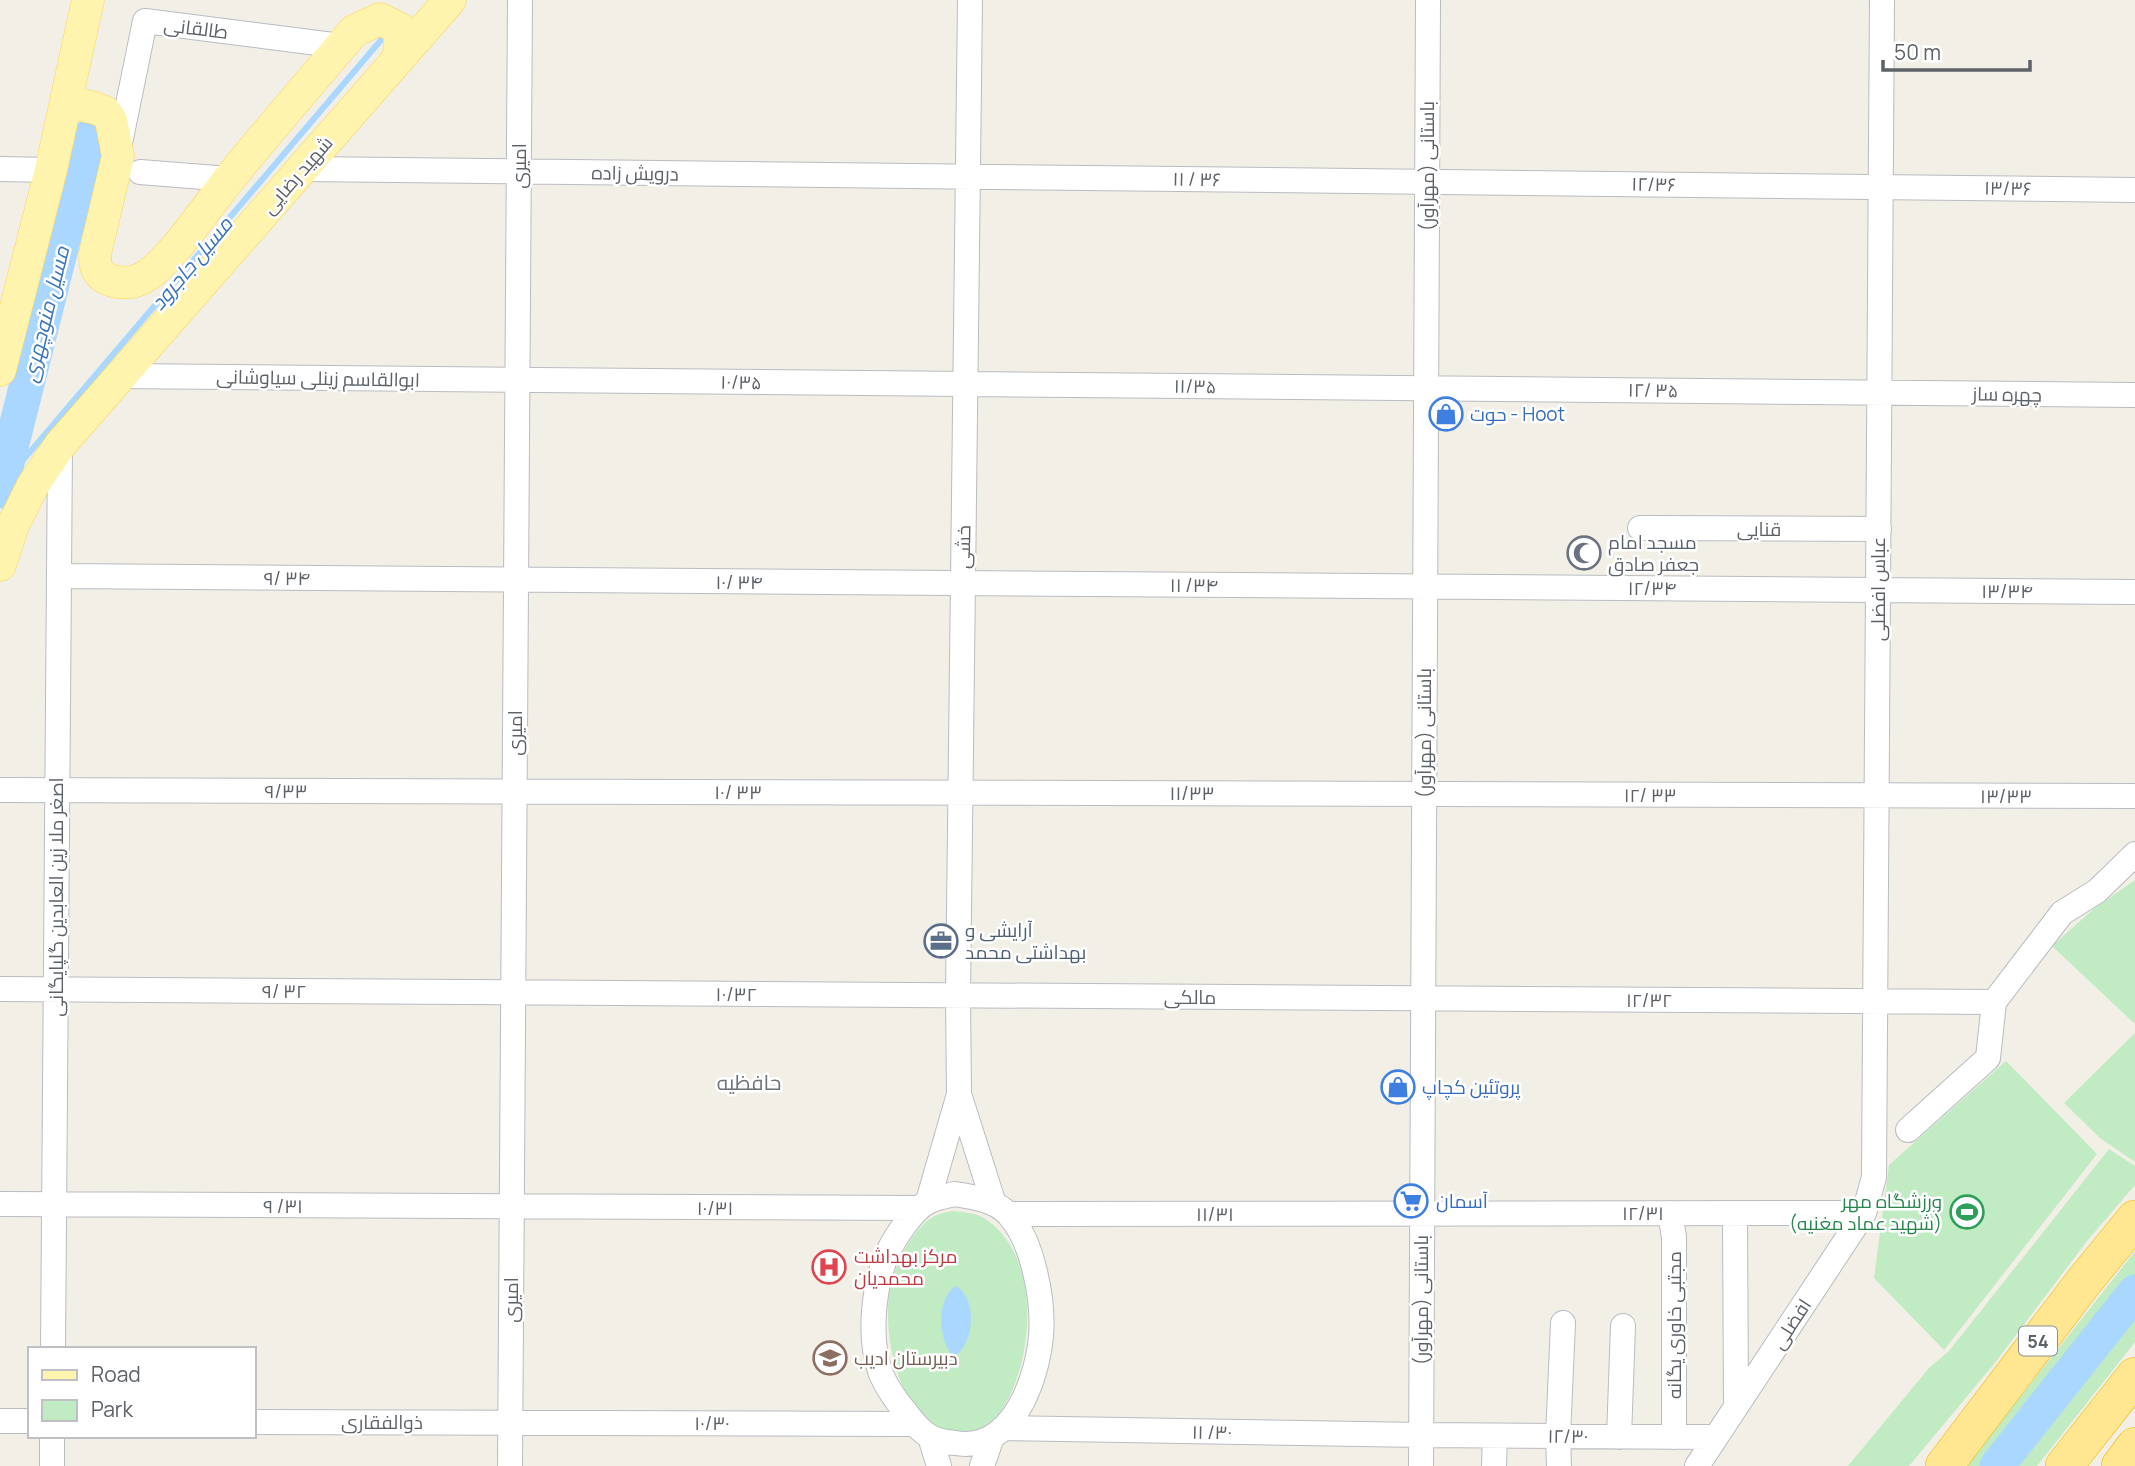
<svg xmlns="http://www.w3.org/2000/svg" width="2135" height="1466" viewBox="0 0 2135 1466" font-family="Manrope,Cairo,sans-serif">
<style>
.green{fill:#c1ebc2}
.water{fill:#a9d7ff}
.lines{fill:none;stroke-linecap:round;stroke-linejoin:round}
.stream{stroke:#a9d7ff;stroke-width:6}
.river{stroke:#a9d7ff;stroke-width:35}
.minor-casing{stroke:#b9bcc1;stroke-width:26}
.major-casing{stroke:#ffd452;stroke-width:33}
.highway-casing{stroke:#f8b200;stroke-width:38}
.minor{stroke:#fff;stroke-width:24}
.major{stroke:#fff4ae;stroke-width:32}
.highway{stroke:#ffe690;stroke-width:37}
.labels{text-anchor:middle;dominant-baseline:central;stroke-width:5;stroke-linejoin:round;paint-order:stroke}
.shield{fill:#fff;stroke:#8e9195;stroke-width:2}
.shield-label{font-size:18px;font-weight:bold;fill:#5d6268}
.street-label{font-size:19px;fill:#5d6268;stroke:#fff}
.shop-label{font-size:19px;fill:#366cbe;stroke:#fff;text-anchor:start}
.worship-label{font-size:19px;fill:#5b616d;stroke:#fff;text-anchor:start}
.service-label{font-size:19px;fill:#4e5e75;stroke:#fff;text-anchor:start}
.leisure-label{font-size:19px;fill:#27864d;stroke:#fff;text-anchor:end}
.health-label{font-size:19px;fill:#be3a42;stroke:#fff;text-anchor:start}
.education-label{font-size:19px;fill:#785e54;stroke:#fff;text-anchor:start}
.water-label{font-size:21px;font-style:italic;fill:#3975bd;stroke:#fff}
.neighbourhood-label{font-size:21px;fill:#6e747a;stroke:#fff}
</style>
<rect width="100%" height="100%" fill="#f1efe6"/>
<path class="green" d="M2135,880V1024L2052,946L2095,908Z
M2135,1033V1162L2100,1138L2064,1103Z
M2006,1061L2097,1154L1944,1350L1874,1278L1889,1165Z
M2109,1149L2135,1166V1185L2087,1241L1994,1364L1909,1466H1848L1929,1368L1949,1351Z
M952,1211C963,1212 978,1213 987,1220C1038,1256 1034,1343 1011,1393C1001,1414 990,1431 965,1432C903,1435 883,1344 889,1296C893,1269 907,1238 927,1221C934,1215 943,1213 952,1211Z
M2135,1251V1342L2037,1466H1966Z"/>
<path class="water" d="M956,1286C977,1297 975,1343 955,1356L952,1355C938,1339 936,1298 956,1286Z"/>
<g class="lines">
<path class="stream" d="M1,486L381,40"/>
<path class="river" d="M0,491L89,137
M1997,1466L2135,1292"/>
<defs>
<path id="minor" d="M119,148L145,21L341,46
M0,169L51,170
M303,169L2135,190
M140,172L229,179
M118,376L2135,395
M1640,528L1879,529
M59,576L2135,592
M0,790L2135,796
M0,989L1994,1002
M1994,1002L2062,913L2097,891L2135,854
M959,1094L994,1204
M1908,1130L1988,1058L1994,1002
M955,1194C974,1197 996,1200 1009,1215C1033,1241 1044,1301 1041,1336C1037,1380 1012,1453 955,1443C947,1442 936,1441 929,1436C920,1431 913,1422 907,1414C897,1402 887,1388 881,1374C868,1339 873,1288 887,1254C894,1239 914,1207 930,1201C938,1197 947,1196 955,1194Z
M928,1201L959,1094L958,995L970,0
M0,1204L919,1208
M1670,1213L1674,1237V1437
M1735,1213L1736,1407
M1009,1214L1864,1213
M53,1349L60,445
M0,1421H30
M254,1422L915,1424
M1003,1428L1421,1435L1716,1437
M930,1437L939,1466
M1619,1437L1623,1326
M52,1466V1436
M510,1466L520,0
M982,1466L992,1437
M1421,1466L1428,0
M1494,1466L1495,1436
M1559,1466L1558,1436L1563,1323
M1697,1466L1864,1213L1874,1177L1882,0"/>
<path id="major" d="M67,102L95,108L105,112L111,120L118,156L95,254C95,258 95,265 97,269C105,284 128,285 141,279C168,266 208,205 229,179C270,129 312,80 354,31L380,19L400,29L399,58
M0,370L51,170L88,0
M0,565L13,525L33,485L60,445L450,0"/>
<path id="highway" d="M1944,1466L2082,1284L2135,1219
M2064,1466L2135,1376
M2120,1466L2135,1446"/>
</defs>
<use href="#minor" class="minor-casing"/>
<use href="#major" class="major-casing"/>
<use href="#highway" class="highway-casing"/>
<use href="#minor" class="minor"/>
<use href="#major" class="major"/>
<use href="#highway" class="highway"/>
</g>
<defs>
<symbol id="shop-ring" viewBox="-11 -11 22 22"><circle r="9.5" fill="#fff" stroke="#3f7fe0" stroke-width="1.5"/><path d="M-5-2.5h2.3a2.7 3.5 0 0 1 5.4 0H5L5.5 6h-11ZM-1.5-2.5h3a1.5 2.3 0 0 0-3 0Z" fill="#3f7fe0"/></symbol>
<symbol id="mosque-ring" viewBox="-11 -11 22 22"><circle r="9.5" fill="#fff" stroke="#6b7280" stroke-width="1.5"/><path d="M3.5-4.9A6 6 0 1 0 3.5 4.9A5 5 0 1 1 3.5-4.9Z" fill="#6b7280"/></symbol>
<symbol id="office-ring" viewBox="-11 -11 22 22"><circle r="9.5" fill="#fff" stroke="#5c6f8a" stroke-width="1.5"/><path d="M-6-3h4V-5.5h4V-3h4V5H-6ZM-1-4.5V-3h2v-1.5ZM-6 0V1H6V0Z" fill="#5c6f8a"/></symbol>
<symbol id="supermarket-ring" viewBox="-11 -11 22 22"><circle r="9.5" fill="#fff" stroke="#3f7fe0" stroke-width="1.5"/><path d="M-6-5.5h2.5l.6 2H6L4.5 2H-2.5L-4.4-4H-6ZM-1.5 3.2a1.3 1.3 0 1 0 .1 0ZM3 3.2a1.3 1.3 0 1 0 .1 0Z" fill="#3f7fe0"/></symbol>
<symbol id="stadium-ring" viewBox="-11 -11 22 22"><circle r="9.5" fill="#fff" stroke="#2e9e5b" stroke-width="1.5"/><path d="M0-5a6.5 5 0 1 0 0 10a6.5 5 0 1 0 0-10ZM-3.5-1.8h7v3.6h-7Z" fill="#2e9e5b"/></symbol>
<symbol id="hospital-ring" viewBox="-11 -11 22 22"><circle r="9.5" fill="#fff" stroke="#e0444e" stroke-width="1.5"/><path d="M-5-5h3v3.5h4V-5h3V5h-3V1.5h-4V5h-3Z" fill="#e0444e"/></symbol>
<symbol id="school-ring" viewBox="-11 -11 22 22"><circle r="9.5" fill="#fff" stroke="#8d6e63" stroke-width="1.5"/><path d="M0-5L7-2L0 1L-7-2ZM-4 1L0 2.5L4 1V4Q0 6-4 4Z" fill="#8d6e63"/></symbol>
</defs>
<g fill-rule="evenodd">
<use href="#shop-ring" x="1427" y="395" width="38" height="38"/>
<use href="#mosque-ring" x="1565" y="534" width="38" height="38"/>
<use href="#office-ring" x="922" y="922" width="38" height="38"/>
<use href="#shop-ring" x="1379" y="1068" width="38" height="38"/>
<use href="#supermarket-ring" x="1392" y="1182" width="38" height="38"/>
<use href="#stadium-ring" x="1948" y="1193" width="38" height="38"/>
<use href="#hospital-ring" x="810" y="1248" width="38" height="38"/>
<use href="#school-ring" x="811" y="1339" width="38" height="38"/>
</g>
<g class="labels">
<rect class="shield" x="2019" y="1326.5" width="38" height="29" rx="5"/>
<g class="shield-label">
<text x="2038" y="1341">54</text>
</g>
<g class="street-label">
<text transform="translate(196 28) rotate(7)">طالقانی</text>
<text transform="translate(519 166) rotate(-90)">امیری</text>
<text transform="translate(1427 166) rotate(-90)">باستانی (مهرآور)</text>
<text transform="translate(635 173) rotate(1)">درویش زاده</text>
<text transform="translate(297 175) rotate(-49)">شهید رضایی</text>
<text transform="translate(1197 179) rotate(1)">۱۱ / ۳۶</text>
<text transform="translate(1654 184) rotate(1)">۱۲/۳۶</text>
<text transform="translate(2008 188) rotate(1)">۱۳/۳۶</text>
<text transform="translate(318 378) rotate(1)">ابوالقاسم زینلی سیاوشانی</text>
<text transform="translate(741 382) rotate(1)">۱۰/۳۵</text>
<text transform="translate(1195 386) rotate(1)">۱۱/۳۵</text>
<text transform="translate(1653 390) rotate(1)">۱۲/ ۳۵</text>
<text transform="translate(2007 394) rotate(1)">چهره ساز</text>
<text x="1759" y="529">قنایی</text>
<text transform="translate(963 547) rotate(-89)">خشی</text>
<text x="287" y="578">۹/ ۳۴</text>
<text x="739" y="582">۱۰/ ۳۴</text>
<text x="1194" y="585">۱۱ /۳۴</text>
<text x="1652" y="588">۱۲/۳۴</text>
<text transform="translate(1878 589) rotate(-90)">عباس افضلی</text>
<text x="2007" y="591">۱۳/۳۴</text>
<text transform="translate(515 733) rotate(-90)">امیری</text>
<text transform="translate(1424 733) rotate(-90)">باستانی (مهرآور)</text>
<text x="286" y="791">۹/۳۳</text>
<text x="738" y="792">۱۰/ ۳۳</text>
<text x="1192" y="793">۱۱/۳۳</text>
<text x="1650" y="795">۱۲/ ۳۳</text>
<text x="2006" y="796">۱۳/۳۳</text>
<text transform="translate(56 897) rotate(-90)">اصغر ملا زین العابدین گلپایگانی</text>
<text x="284" y="991">۹/ ۳۲</text>
<text x="736" y="994">۱۰/۳۲</text>
<text x="1190" y="997">مالکی</text>
<text x="1649" y="1000">۱۲/۳۲</text>
<text x="283" y="1206">۹ /۳۱</text>
<text x="715" y="1208">۱۰/۳۱</text>
<text x="1643" y="1213">۱۲/۳۱</text>
<text x="1215" y="1214">۱۱/۳۱</text>
<text transform="translate(511 1300) rotate(-90)">امیری</text>
<text transform="translate(1421 1300) rotate(-90)">باستانی (مهرآور)</text>
<text transform="translate(1791 1324) rotate(-57)">افضلی</text>
<text transform="translate(1674 1325) rotate(-90)">مجتبی خاوری یگانه</text>
<text x="382" y="1422">ذوالفقاری</text>
<text x="712" y="1423">۱۰/۳۰</text>
<text transform="translate(1212 1432) rotate(1)">۱۱ /۳۰</text>
<text transform="translate(1568 1436) rotate(1)">۱۲/۳۰</text>
</g>
<g class="shop-label">
<text x="1470" y="414">حوت - Hoot</text>
<text x="1422" y="1087">پروتئین کچاپ</text>
<text x="1436" y="1201">آسمان</text>
</g>
<g class="worship-label">
<text x="1608" y="542">مسجد امام<tspan x="1608" dy="22">جعفر صادق</tspan></text>
</g>
<g class="service-label">
<text x="965" y="930">آرایشی و<tspan x="965" dy="22">بهداشتی محمد</tspan></text>
</g>
<g class="leisure-label">
<text x="1942" y="1201">ورزشگاه مهر<tspan x="1942" dy="22">(شهید عماد مغنیه)</tspan></text>
</g>
<g class="health-label">
<text x="854" y="1256">مرکز بهداشت<tspan x="854" dy="22">محمدیان</tspan></text>
</g>
<g class="education-label">
<text x="854" y="1358">دبیرستان ادیب</text>
</g>
<g class="water-label">
<text transform="translate(191 263) rotate(-50)">مسیل جاجرود</text>
<text transform="translate(45 314) rotate(-76)">مسیل منوچهری</text>
</g>
<g class="neighbourhood-label">
<text x="749" y="1082">حافظیه</text>
</g>
</g>
<rect x="28" y="1347" width="228" height="91" fill="#ffffff" stroke="#bec0c3" stroke-width="2"/>
<rect x="42" y="1370" width="35" height="10" fill="#fff4ae" stroke="#bec0c3" stroke-width="2"/>
<text x="91" y="1382" font-size="21" fill="#5d6268">Road</text>
<rect x="42" y="1400" width="35" height="21" fill="#c1ebc2" stroke="#bec0c3" stroke-width="2"/>
<text x="91" y="1417" font-size="21" fill="#5d6268">Park</text>
<path d="M1883 60v10h147v-10" fill="none" stroke="#5d6268" stroke-width="3.5"/>
<text x="1894" y="60" font-size="21" fill="#5d6268" stroke="#ffffff" stroke-width="5" paint-order="stroke">50 m</text>
</svg>
